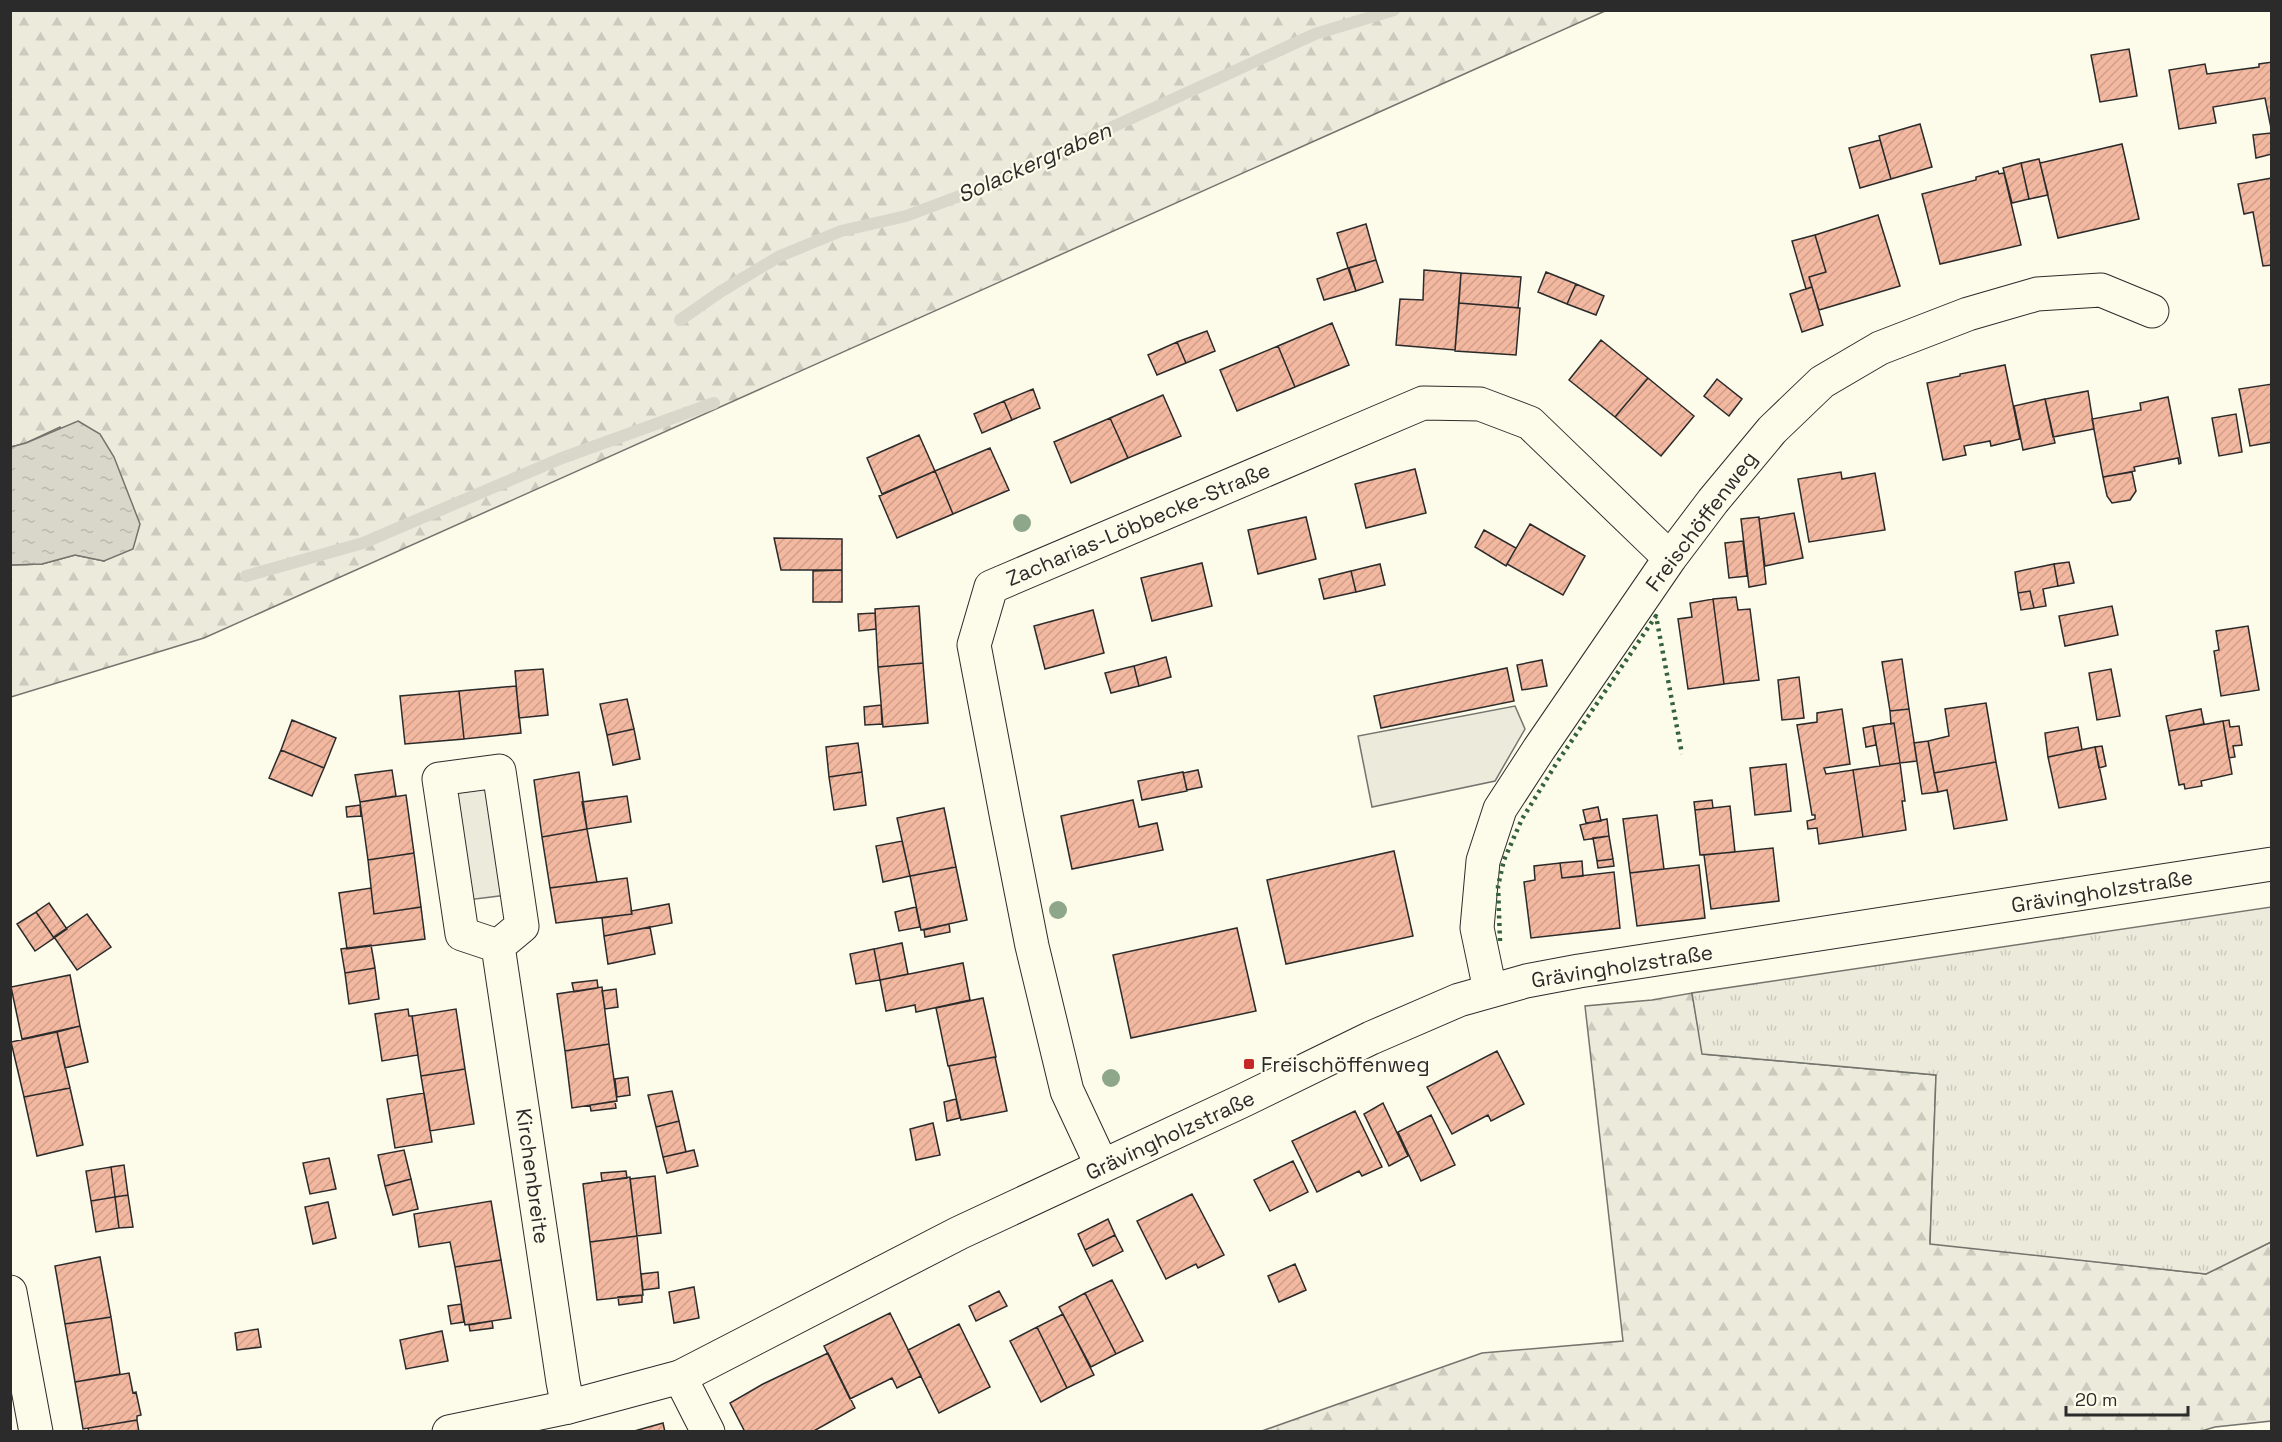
<svg xmlns="http://www.w3.org/2000/svg" width="2282" height="1442" viewBox="0 0 2282 1442" font-family="'Space Grotesk',sans-serif">
<style>
.green{fill:#ecebdb;stroke:#74746e;stroke-width:1.5}
.forest{fill:url(#forest-firs);stroke:#74746e;stroke-width:1.5}
.park{fill:url(#park-tufts);stroke:#74746e;stroke-width:1.5}
.parking{fill:#eceadb;stroke:#74746e;stroke-width:1.5}
.water{fill:url(#water-ripples);stroke:#74746e;stroke-width:1.5}
.lines{fill:none;stroke-linecap:round;stroke-linejoin:round}
.stream{stroke:#d8d7c9;stroke-width:12}
.building{fill:url(#building-hatch);stroke:#2b2b2b;stroke-width:1.5}
.minor-casing{stroke:#2b2b2b;stroke-width:35}
.major-casing{stroke:#2b2b2b;stroke-width:35}
.minor{stroke:#fdfbea;stroke-width:33}
.major{stroke:#fdfbea;stroke-width:33}
.hedge{stroke:#34623c;stroke-width:4.5;stroke-dasharray:3 4.5;stroke-linecap:butt}
.tree{fill:#8ea78a}
.poi-dot{fill:#c62828;stroke:#fdfbea;stroke-width:2}
.labels{text-anchor:middle;dominant-baseline:central;stroke-width:4.5;stroke-linejoin:round;paint-order:stroke}
.street-label{font-size:21px;fill:#2b2b2b;stroke:#fdfbea}
.poi-label{font-size:21px;fill:#2b2b2b;stroke:#fdfbea;text-anchor:start}
.water-label{font-size:22px;font-style:italic;fill:#2b2b2b;stroke:#fdfbea}
</style>
<defs>
<pattern id="forest-firs" width="22" height="20" patternUnits="userSpaceOnUse" patternTransform="scale(1.5)"><rect width="22" height="20" fill="#ecebdb"/><path d="M5 1l3.5 6h-7zM16 11l3.5 6h-7z" fill="#cbcabc"/></pattern>
<pattern id="park-tufts" width="24" height="20" patternUnits="userSpaceOnUse" patternTransform="scale(1.5)"><rect width="24" height="20" fill="#ecebdb"/><path d="M3 7l-1-3M5 7V3M7 7l1-3M15 17l-1-3M17 17v-4M19 17l1-3" fill="none" stroke="#cbcabc"/></pattern>
<pattern id="water-ripples" width="26" height="14" patternUnits="userSpaceOnUse" patternTransform="scale(1.5)"><rect width="26" height="14" fill="#d8d7c9"/><path d="M2 4q2-2 4 0t4 0M15 11q2-2 4 0t4 0" fill="none" stroke="#bab9ad"/></pattern>
<pattern id="building-hatch" width="6" height="6" patternUnits="userSpaceOnUse" patternTransform="scale(1.5)"><rect width="6" height="6" fill="#f2b8a0"/><path d="M-1 1l2-2M0 6l6-6M5 7l2-2" fill="none" stroke="#d09e8a"/></pattern>
</defs>
<rect width="100%" height="100%" fill="#fdfbea"/>
<path class="green" d="M480,785L491,791L507,895L467,900L451,795Z"/>
<path class="forest" d="M11,11H1605L204,638L11,697V565L42,564L75,555L104,561L60,427L26,443L11,447Z
M1692,993L1703,1054L1936,1075L1930,1243L2206,1274L2271,1242V1421L2215,1427L2198,1432H1259L1482,1353L1623,1341L1585,1006L1652,1000Z"/>
<path class="park" d="M2271,907V1242L2206,1274L1930,1244L1936,1075L1702,1054L1692,993Z"/>
<path class="parking" d="M1515,706L1525,729L1495,781L1372,807L1358,736Z"/>
<path class="water" d="M78,421L100,434L114,457L140,524L133,549L104,561L75,555L42,564L11,565V447L26,443Z"/>
<g class="lines">
<path class="stream" d="M680,320L720,292L780,256L841,231L906,216L973,191L1315,34L1394,10
M246,576L363,543L562,458L714,403"/>
</g>
<path class="building" d="M2129,49L2137,96L2100,102L2091,55Z
M2272,62V133L2265,98L2213,107L2216,123L2179,129L2169,70L2205,64L2207,74L2259,67V64Z
M1920,124L1932,167L1891,179L1879,136Z
M2271,133L2272,154L2256,158L2253,135Z
M1880,140L1891,179L1860,188L1849,148Z
M2122,144L2139,219L2058,238L2040,163Z
M2039,159L2048,195L2029,199L2021,163Z
M2021,163L2029,199L2012,203L2003,168Z
M1998,171L1999,174L2004,173L2021,245L1940,264L1922,194L1976,180V177Z
M2272,178V265L2263,266L2253,212L2244,214L2238,184Z
M1878,215L1900,286L1819,310L1809,277L1826,272L1815,235Z
M1366,224L1376,260L1348,268L1337,233Z
M1815,235L1826,272L1809,277L1812,287L1806,289L1792,241Z
M1376,260L1383,282L1356,291L1349,268Z
M1348,268L1356,291L1324,300L1317,279Z
M1424,270L1461,273L1455,350L1396,345L1400,299L1423,300Z
M1546,272L1576,284L1567,304L1538,292Z
M1461,273L1521,277L1518,308L1459,303Z
M1576,284L1604,296L1596,315L1567,304Z
M1812,287L1823,325L1802,332L1790,294Z
M1459,303L1520,308L1516,355L1455,351Z
M1332,323L1349,365L1295,387L1278,346Z
M1207,331L1215,351L1186,363L1177,342Z
M1601,340L1648,378L1615,417L1569,380Z
M1177,342L1186,363L1157,375L1148,355Z
M1278,346L1295,387L1237,411L1220,370Z
M2005,365L2020,439L1991,446L1990,441L1964,446L1966,455L1943,460L1927,383L1960,376V374Z
M1648,378L1694,416L1661,456L1615,417Z
M1717,379L1742,399L1729,416L1704,396Z
M2272,384V442L2250,446L2239,389Z
M1033,389L1040,408L1012,420L1004,401Z
M2088,391L2094,429L2053,437L2045,399Z
M1163,395L1181,436L1128,458L1110,418Z
M2168,397L2181,463L2179,464L2178,458L2134,467L2135,471L2103,477L2092,419L2141,410L2140,403Z
M2045,399L2055,443L2023,450L2014,406Z
M1004,401L1012,420L982,433L974,414Z
M2236,414L2242,452L2219,456L2212,418Z
M1110,418L1128,458L1071,483L1054,442Z
M919,435L935,471L882,494L867,458Z
M990,448L1009,490L953,514L935,471Z
M1415,469L1426,513L1366,528L1355,484Z
M935,471L953,514L897,538L879,496Z
M1841,472L1842,479L1875,473L1885,530L1809,542L1798,479Z
M2132,472L2136,491L2130,500L2112,503L2107,496L2103,477Z
M1794,513L1803,558L1765,566L1759,519Z
M1306,517L1316,559L1258,574L1248,530Z
M1759,517L1766,584L1749,587L1741,519Z
M1530,524L1585,556L1563,595L1507,564Z
M1484,530L1516,548L1506,566L1475,547Z
M774,538L842,539V570H781Z
M1743,541L1747,576L1729,578L1725,543Z
M2069,562L2074,583L2058,586L2054,564Z
M1202,563L1212,606L1152,621L1141,578Z
M1380,564L1385,585L1356,592L1351,571Z
M2054,564L2058,586L2043,589L2046,606L2034,608L2030,591L2018,593L2015,572Z
M842,570V602H813V571Z
M1351,571L1356,592L1324,599L1319,579Z
M2030,591L2034,608L2021,610L2018,593Z
M1736,597L1738,610L1750,609L1759,680L1724,684L1713,599Z
M1713,599L1724,684L1688,689L1678,619L1692,617L1690,603Z
M919,606L923,663L878,667L875,609Z
M2112,606L2118,635L2065,646L2059,616Z
M1093,610L1104,653L1045,669L1034,626Z
M875,613L876,629L859,631L858,614Z
M2248,626L2259,690L2221,696L2214,651L2219,650L2216,631Z
M1166,657L1171,677L1139,686L1134,666Z
M1902,659L1909,709L1890,711L1882,662Z
M1542,660L1547,686L1522,690L1517,665Z
M923,663L928,723L883,727L878,667Z
M1134,666L1139,686L1111,693L1105,673Z
M1507,668L1514,701L1381,728L1374,696Z
M543,669L548,715L519,718L515,671Z
M2111,669L2120,716L2097,720L2089,673Z
M1799,677L1804,718L1782,720L1778,680Z
M516,686L521,733L464,739L459,691Z
M459,691L464,739L405,744L400,696Z
M627,699L634,729L607,735L600,704Z
M1986,703L1996,762L1934,773L1928,741L1949,736L1945,709Z
M881,705L882,724L865,725L864,707Z
M1842,709L1850,764L1824,768L1826,774L1853,770L1863,837L1819,844L1817,828L1808,829L1807,821L1815,819V815H1812L1797,725L1817,722V713Z
M1909,709L1917,761L1900,763L1894,723L1891,724L1890,711Z
M2201,709L2204,724L2169,731L2166,716Z
M292,720L336,738L324,768L281,750Z
M2229,720L2230,727L2239,726L2242,745L2233,746L2235,757L2229,758L2223,721Z
M2223,721L2232,774L2201,781L2202,786L2185,789L2184,784L2179,785L2169,731Z
M1894,723L1900,763L1880,766L1873,726Z
M1873,726L1876,745L1866,747L1863,728Z
M2078,727L2082,750L2048,757L2045,733Z
M634,729L640,759L613,765L607,735Z
M1928,741L1938,792L1922,794L1914,743Z
M858,743L862,772L829,777L826,747Z
M2102,746L2106,766L2099,768L2095,747Z
M2095,747L2106,799L2059,808L2048,757Z
M281,750L324,768L312,796L269,778Z
M1996,762L2007,820L1954,829L1947,790L1938,792L1934,773Z
M1900,763L1905,801H1902L1906,830L1863,837L1853,770Z
M1786,764L1791,811L1755,815L1750,768Z
M392,770L396,796L360,802L355,775Z
M1198,770L1202,787L1187,790L1183,773Z
M579,772L587,829L542,837L534,780Z
M862,772L866,805L834,810L829,777Z
M1183,772L1187,791L1142,800L1138,781Z
M406,795L414,853L368,860L360,802Z
M627,796L631,822L587,829L582,802Z
M1133,800L1139,827L1157,823L1163,850L1072,869L1061,816Z
M1712,800L1713,808L1695,810L1694,802Z
M360,805L361,816L347,817L346,807Z
M1730,806L1735,852L1700,855L1695,810Z
M1598,807L1601,821L1586,823L1583,810Z
M944,808L956,867L910,876L897,818Z
M1657,815L1664,869L1630,873L1623,819Z
M1607,819L1609,836L1584,840L1580,825Z
M587,829L597,882L550,888L542,837Z
M1609,836L1613,859L1597,861L1593,838Z
M902,841L910,876L883,882L876,846Z
M1773,848L1779,901L1711,909L1704,855Z
M1394,851L1413,936L1286,964L1267,880Z
M414,853L421,907L374,914L368,860Z
M1613,859L1614,866L1598,868L1597,861Z
M1582,861L1583,876L1562,878L1560,863Z
M1560,863L1562,878L1614,872L1620,928L1531,938L1524,882L1535,880L1534,866Z
M1699,865L1705,918L1637,926L1630,873Z
M956,867L967,920L921,930L910,876Z
M627,878L632,914L556,923L550,888Z
M371,888L374,914L421,907L425,939L347,949L339,893Z
M49,903L67,929L54,938L36,912Z
M669,904L672,923L604,936L602,918L632,914L631,911Z
M916,907L920,927L899,931L895,912Z
M36,912L54,938L35,951L17,924Z
M87,914L111,947L77,970L54,937Z
M949,924L950,932L925,937L924,930Z
M650,927L655,954L608,964L604,936Z
M1237,928L1256,1011L1131,1038L1113,955Z
M902,943L908,974L880,980L874,949Z
M371,945L375,968L345,973L341,949Z
M874,949L880,980L856,984L850,954Z
M963,963L970,1000L916,1012L915,1005L886,1011L880,980Z
M375,968L379,999L349,1004L345,973Z
M70,975L80,1026L22,1039L11,987Z
M597,980L598,988L574,992L572,983Z
M602,987L609,1044L565,1051L557,994Z
M616,989L618,1007L605,1009L602,991Z
M983,998L996,1057L948,1066L936,1008Z
M408,1009L409,1016H412L418,1055L382,1061L375,1014Z
M456,1009L465,1069L421,1076L412,1016Z
M80,1026L88,1062L65,1068L57,1032Z
M57,1032L70,1088L24,1097L11,1042Z
M609,1044L617,1101L572,1108L565,1051Z
M1497,1051L1524,1104L1491,1121L1488,1115L1452,1134L1427,1087Z
M995,1057L1007,1111L961,1120L949,1066Z
M465,1069L474,1124L430,1131L421,1076Z
M628,1077L630,1095L617,1097L615,1079Z
M70,1088L83,1145L37,1156L24,1097Z
M672,1091L679,1121L656,1127L648,1095Z
M424,1093L432,1142L395,1148L387,1099Z
M956,1099L960,1118L947,1121L944,1102Z
M615,1101L616,1108L591,1111L590,1105Z
M1383,1103L1408,1156L1389,1166L1364,1114Z
M1355,1111L1382,1167L1362,1176L1359,1171L1317,1192L1292,1141Z
M1431,1115L1455,1165L1421,1181L1398,1132Z
M679,1121L686,1152L663,1157L656,1127Z
M933,1123L940,1155L916,1160L910,1129Z
M404,1150L411,1179L385,1186L378,1155Z
M694,1150L698,1166L667,1173L663,1157Z
M329,1158L336,1189L310,1194L303,1163Z
M1293,1161L1308,1192L1270,1211L1254,1180Z
M124,1165L128,1195L115,1197L111,1167Z
M111,1167L115,1197L91,1201L86,1171Z
M626,1171L627,1178L602,1181L601,1173Z
M655,1176L661,1233L637,1236L630,1179Z
M630,1177L637,1236L590,1242L583,1184Z
M411,1179L418,1209L393,1215L385,1186Z
M1192,1194L1224,1255L1198,1268L1196,1264L1166,1279L1137,1221Z
M128,1195L133,1227L119,1228L115,1197Z
M115,1197L119,1228L96,1232L91,1201Z
M491,1201L501,1260L455,1267L450,1242L419,1247L414,1214Z
M328,1202L336,1238L313,1244L305,1207Z
M1108,1219L1115,1235L1085,1250L1078,1234Z
M1115,1235L1123,1251L1093,1266L1085,1250Z
M637,1236L643,1295L597,1300L590,1242Z
M100,1257L111,1317L65,1324L55,1266Z
M501,1260L511,1318L465,1325L455,1267Z
M1295,1264L1306,1290L1279,1302L1268,1276Z
M658,1272L659,1288L643,1290L641,1274Z
M1112,1280L1143,1341L1116,1354L1085,1293Z
M694,1287L699,1318L674,1323L669,1292Z
M999,1291L1007,1306L976,1321L969,1306Z
M1085,1293L1116,1354L1091,1367L1059,1307Z
M642,1295V1302L619,1305L618,1297Z
M461,1304L464,1322L451,1324L448,1306Z
M890,1313L921,1376L897,1388L892,1378L850,1399L824,1346Z
M1063,1314L1094,1375L1067,1388L1037,1327Z
M111,1317L120,1374L75,1382L65,1324Z
M492,1321L493,1328L470,1331L469,1325Z
M959,1324L990,1387L939,1413L908,1350Z
M1037,1327L1067,1388L1041,1402L1010,1341Z
M258,1329L261,1347L237,1350L235,1333Z
M442,1331L448,1361L406,1369L400,1340Z
M828,1353L855,1408L812,1432H745L730,1403L763,1384Z
M129,1373L133,1393L136,1392L141,1415L137,1416V1420L83,1429L75,1382Z
M137,1420L139,1432H89L88,1428Z
M663,1423L665,1432H631L638,1430Z"/>
<g class="lines">
<defs>
<path id="minor" d="M499,771L522,926L498,946L462,934L439,779Z
M498,946L563,1382L568,1407
M1490,990L1477,928L1483,861L1500,809L1539,749L1670,558L1713,501L1772,430L1822,382L1880,348L1968,314L2037,294L2101,290L2152,311
M1102,1166L1067,1091L1032,946L1007,819L974,645L991,587L1423,403L1480,404L1530,423L1670,558
M10,1292L36,1432
M680,1377L708,1432"/>
<path id="major" d="M449,1432L568,1407L680,1377L959,1233L1242,1101L1371,1038L1459,1000L1526,981L1579,971L2272,864"/>
</defs>
<use href="#minor" class="minor-casing"/>
<use href="#major" class="major-casing"/>
<use href="#minor" class="minor"/>
<use href="#major" class="major"/>
<path class="hedge" d="M1500,941L1498,886L1504,860L1522,819L1556,764L1656,616L1682,754"/>
</g>
<g class="tree">
<circle cx="1022" cy="523" r="9"/>
<circle cx="1058" cy="910" r="9"/>
<circle cx="1111" cy="1078" r="9"/>
</g>
<rect class="poi-dot" x="1243" y="1058" width="12" height="12" rx="3"/>
<g class="labels">
<g class="street-label">
<text transform="translate(1701 521) rotate(-53)">Freischöffenweg</text>
<text transform="translate(1138 524) rotate(-23)">Zacharias-Löbbecke-Straße</text>
<text transform="translate(2102 891) rotate(-9)">Grävingholzstraße</text>
<text transform="translate(1622 966) rotate(-9)">Grävingholzstraße</text>
<text transform="translate(1170 1135) rotate(-25)">Grävingholzstraße</text>
<text transform="translate(533 1176) rotate(82)">Kirchenbreite</text>
</g>
<g class="poi-label">
<text x="1261" y="1064">Freischöffenweg</text>
</g>
<g class="water-label">
<text transform="translate(1034 162) rotate(-24)">Solackergraben</text>
</g>
</g>
<rect width="2282" height="1442" fill="none" stroke="#2b2b2b" stroke-width="24"/>
<path d="M2066 1406v9h122v-9" fill="none" stroke="#2b2b2b" stroke-width="3"/>
<text x="2075" y="1406" font-size="18" fill="#2b2b2b" stroke="#fdfbea" stroke-width="4.5" paint-order="stroke">20 m</text>
</svg>
